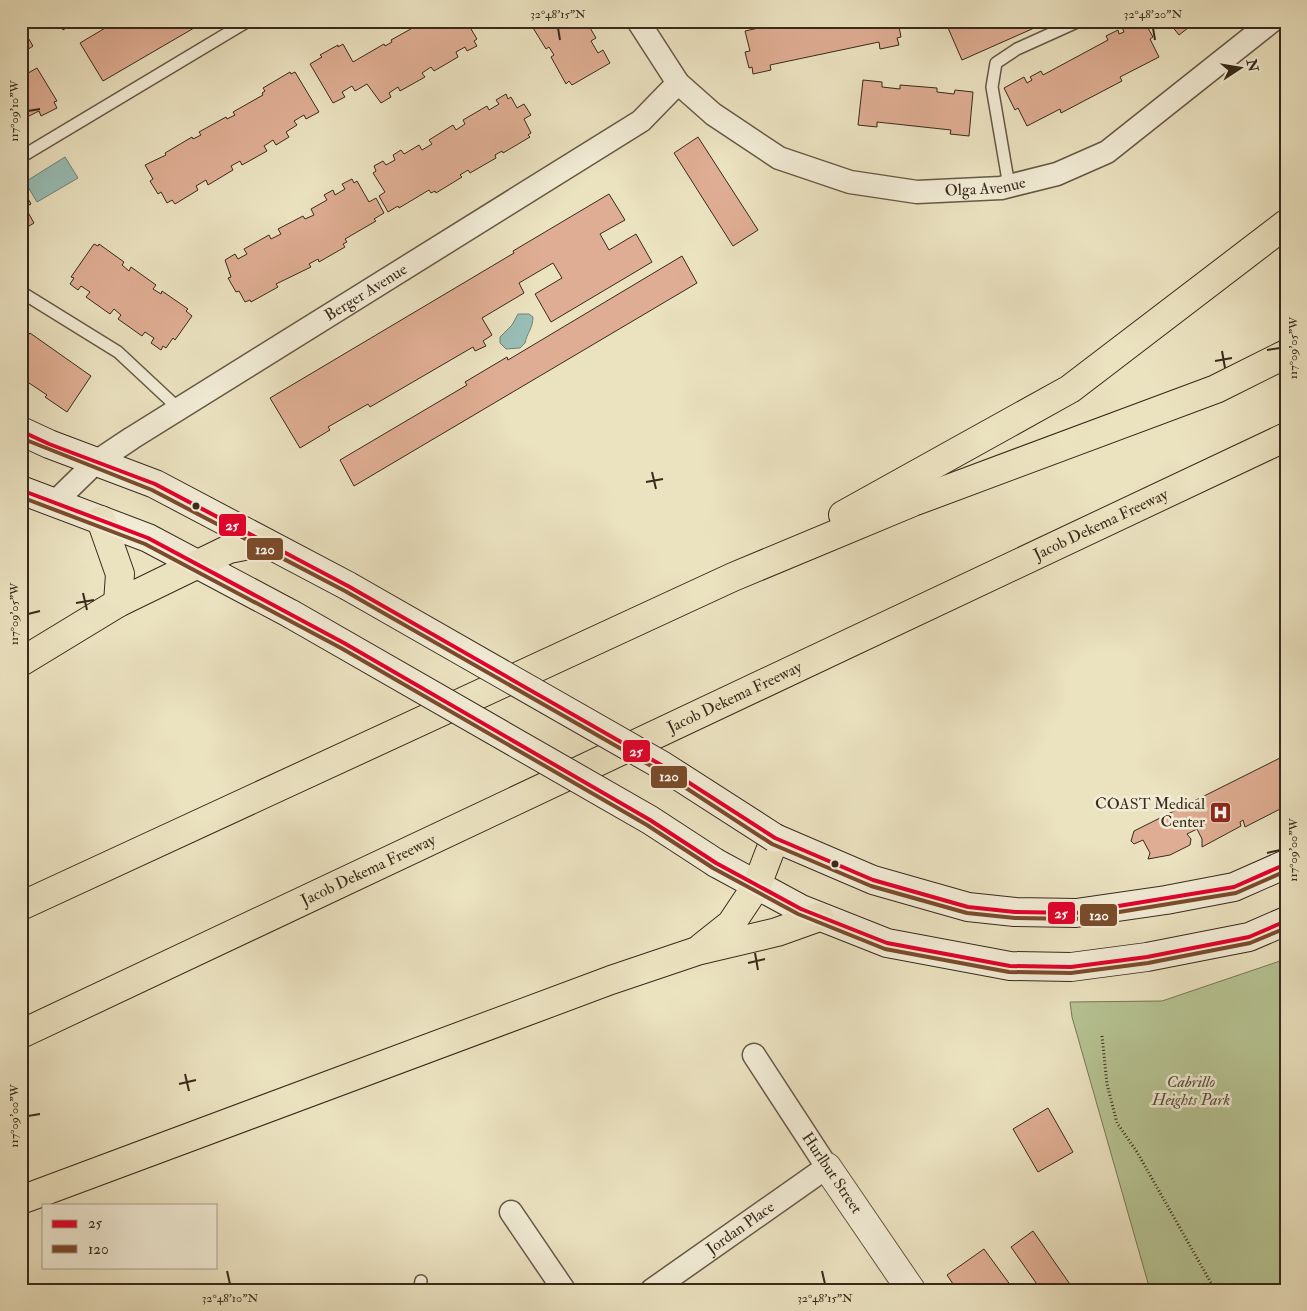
<svg xmlns="http://www.w3.org/2000/svg" width="1307" height="1311" viewBox="0 0 1307 1311" font-family="'IM FELL Double Pica',serif">
<style>
.green{fill:#b6c393;stroke:#787657}
.water{fill:#98bdb5;stroke:#728277}
.building{fill:#dfad93;stroke:#392a1b}
.lines{fill:none;stroke-linecap:round;stroke-linejoin:round}
.service-casing{stroke:#665844;stroke-width:14}
.minor-casing{stroke:#665844;stroke-width:25}
.tertiary-casing{stroke:#665844;stroke-width:30}
.secondary-casing{stroke:#392a1b;stroke-width:30}
.motorway-casing{stroke:#392a1b;stroke-width:30}
.path{stroke:#392a1b;stroke-width:3;stroke-dasharray:1 2.5;stroke-linecap:butt}
.service{stroke:#f2ecd6;stroke-width:11}
.minor{stroke:#f2ecd6;stroke-width:22}
.tertiary{stroke:#f2ecd6;stroke-width:28}
.secondary{stroke:#f2ecd6;stroke-width:28}
.motorway{stroke:#ebe2c0;stroke-width:28}
.secondary-bridge-casing{stroke:#392a1b;stroke-width:30;stroke-linecap:butt}
.secondary-bridge{stroke:#f2ecd6;stroke-width:28}
.bus-1-casing{stroke:#f2ecd6;stroke-width:8}
.bus-2-casing{stroke:#f2ecd6;stroke-width:8}
.bus-1{stroke:#e4002b;stroke-width:4}
.bus-2{stroke:#7a4b2a;stroke-width:4}
.ticks{fill:none;stroke:#392a1b;stroke-width:2}
.bus-dot{fill:#392a1b;stroke:#f2ecd6;stroke-width:2}
.labels{text-anchor:middle;dominant-baseline:central;stroke-width:5;stroke-linejoin:round;paint-order:stroke}
.street-label{font-size:16px;fill:#392a1b;stroke:#f2ecd6}
.poi-label{font-size:16px;fill:#392a1b;stroke:#f2ecd6;text-anchor:end}
.park-label{font-size:16px;font-style:italic;fill:#585039;stroke:#f2ecd6}
.line-badge{stroke:#f2ecd6;stroke-width:2}
.badge-label{font-size:14px;text-anchor:middle;font-weight:bold;fill:#fff}
.neatline{fill:none;stroke:#392a1b;stroke-width:2}
.ticks-label{font-size:12px;text-anchor:middle;fill:#392a1b}
</style>
<rect width="100%" height="100%" fill="#ebe2c0"/>
<filter id="stains"><feTurbulence type="fractalNoise" baseFrequency=".004" numOctaves="4"/><feColorMatrix values="0 0 0 0 .2 0 0 0 0 .09 0 0 0 0 .02 0 0 0 .5 -.17"/></filter>
<radialGradient id="worn" r=".72"><stop offset=".6" stop-color="#630" stop-opacity="0"/><stop offset="1" stop-color="#630" stop-opacity=".3"/></radialGradient>
<path class="green" d="M1286,959V1290H1150L1072,1017L1070,1002L1162,1001Z"/>
<path class="water" d="M65,157L78,178L37,202L25,182Z
M518,314H529L533,317C533,328 527,333 525,343L520,348L506,349L500,343V337L512,325Z"/>
<path class="building" d="M58,21H77L63,30Z
M117,21H206L103,81L80,43Z
M425,21H471L474,27L471,29L477,39L474,41L477,46L467,51L465,47L456,52L458,57L434,71L431,67L422,73L425,77L400,91L398,87L389,93L391,97L381,103L367,84L355,91L352,86L342,92L345,97L333,103L310,64L322,57L320,55L338,45V47L343,44L353,62L384,44L385,46L392,42L391,40Z
M533,21H586L596,38L591,41L598,53L603,50L610,63L572,85L569,81L566,84L551,57L554,55L549,47L546,49L530,23Z
M790,21H898L901,37L897,38L899,45L880,49L879,42L770,65L771,70L753,74L752,67L749,68L745,52L750,51L745,31Z
M945,21H1050L962,60Z
M1132,21H1144L1153,37L1150,39L1159,57L1120,77L1122,81L1061,113L1060,109L1027,126L1018,108L1015,110L1004,88L1024,77L1027,83L1032,80L1030,77L1041,71L1043,75L1108,40L1106,36L1118,30L1119,34L1124,32L1122,27Z
M1168,21H1197L1179,35Z
M21,26L33,46L21,54Z
M37,68L57,101L54,102L57,108L41,116L39,111L21,120V77Z
M290,72L291,74L295,72L319,112L306,119L304,115L294,121L297,125L286,132L289,137L276,145L273,140L264,146L267,151L242,165L240,161L231,166L233,170L208,185L206,180L196,186L198,190L175,204L172,200L167,203L161,192L158,194L150,181L153,179L145,165L166,155L165,153L192,137L193,139L201,135L199,132L226,117L227,119L235,115L233,112L263,95L262,93L265,91L263,88Z
M863,80L882,82V87L900,89V85L937,88V92L954,94L955,90L973,92L969,136L950,134L951,130L877,122V127L858,125Z
M506,94L508,99L511,97L517,108L524,104L531,115L524,119L531,133L528,135L530,137L503,153L502,151L495,155L496,158L470,173L468,170L460,175L462,177L436,193L435,191L431,193L429,190L399,208L398,206L388,212L379,196L385,192L373,173L376,171L374,166L383,161L386,165L395,160L393,155L401,150L404,154L419,145L422,150L432,144L429,140L453,125L456,130L465,124L463,120L487,106L489,110L499,104L496,100Z
M698,137L758,230L733,246L674,153Z
M352,179L354,183L357,181L369,202L376,198L384,213L374,219L376,221L345,239L347,242L343,244L345,247L319,262L318,259L309,264L311,267L276,284L278,287L251,302L250,300L245,302L239,291L236,292L228,278L231,277L225,260L235,254L238,259L247,254L244,249L269,235L271,239L281,234L278,229L303,216L305,219L314,215L311,209L327,200L324,195L333,190L335,195L345,189L342,184Z
M21,186L31,204L25,207L34,223L21,231Z
M609,194L625,220L600,234L609,250L636,234L652,262L551,322L535,294L562,278L553,263L519,283L524,293L482,318L492,335L483,341L486,346L475,351L473,347L370,407L368,404L328,427L330,430L300,448L270,398L514,253L513,251Z
M94,244L98,246L99,244L124,262L122,265L129,271L131,267L156,285L153,289L161,294L162,291L188,309L186,311L192,316L175,340L173,338L166,348L163,346L161,350L151,343L154,338L145,332L142,336L118,319L121,315L114,309L110,314L86,297L90,292L81,286L78,290L70,284L74,278L71,277Z
M682,256L697,283L354,486L340,460L467,385L465,382L507,357L508,360Z
M30,333L91,376L67,412L45,397L47,395L26,381L25,383L21,380V344Z
M1286,755V806L1245,827L1243,820L1240,822L1241,826L1202,847V839L1197,829L1187,834L1191,839L1190,845L1170,855L1148,859L1150,853L1143,840L1134,844L1131,841L1134,831Z
M1048,1108L1073,1152L1038,1172L1013,1129Z
M1033,1231L1074,1290H1041L1011,1247Z
M984,1249L1014,1290H957L947,1275Z"/>
<g class="lines">
<defs>
<path id="service" d="M21,157L248,21
M1009,186L992,87L996,63L1017,49L1079,21
M21,292L118,352L178,408
M419,1290L421,1281"/>
<g id="minor">
<path id="s1" d="M638,21L678,83L713,114L779,158L850,182L917,192L1001,188L1057,174L1107,152L1272,21"/>
<path id="s2" d="M55,502L96,462L132,438L641,121L678,83"/>
<path d="M511,1212L564,1290"/>
<path id="s3" d="M652,1290L827,1167L754,1055"/>
</g>
<path id="tertiary" d="M827,1167L911,1290"/>
<path id="secondary" d="M21,431L49,444L155,484L348,586
M21,490L148,538L291,614
M775,838L873,880L968,907L1015,912L1076,913L1166,900L1234,887L1286,864
M716,863L801,909L887,943L1010,966L1071,967L1147,957L1249,937L1286,921"/>
<g id="motorway">
<path d="M843,515L1070,389L1286,224"/>
<path d="M101,520L120,574L118,603"/>
<path d="M21,662L118,603L229,549L264,542"/>
<path d="M21,906L733,577L913,502L1216,389L1286,354"/>
<path d="M702,947L731,924L757,885L775,838"/>
<path id="s4" d="M21,1034L1286,437"/>
<path d="M21,1200L611,980L697,951L777,932L819,917"/>
</g>
</defs>
<use href="#service" class="service-casing"/>
<use href="#minor" class="minor-casing"/>
<use href="#tertiary" class="tertiary-casing"/>
<use href="#secondary" class="secondary-casing"/>
<use href="#motorway" class="motorway-casing"/>
<path class="path" d="M1102,1036L1107,1084L1117,1123L1137,1152L1215,1290"/>
<use href="#service" class="service"/>
<use href="#minor" class="minor"/>
<use href="#tertiary" class="tertiary"/>
<use href="#secondary" class="secondary"/>
<use href="#motorway" class="motorway"/>
<defs>
<path id="secondary-bridge" d="M348,586L663,766L775,838
M291,614L650,820L716,863"/>
</defs>
<use href="#secondary-bridge" class="secondary-bridge-casing"/>
<use href="#secondary-bridge" class="secondary-bridge"/>
<defs>
<path id="bus-1" d="M21,431L49,444L155,484L348,586L663,766L775,838L873,880L968,907L1015,912L1076,913L1234,887L1286,864
M21,490L148,538L344,643L650,820L716,863L801,909L887,943L1010,966L1071,967L1147,957L1249,937L1286,921"/>
<path id="bus-2" d="M21,438L152,490L345,591L660,771L772,844L871,886L967,913L1015,918L1076,919L1236,893L1286,871
M21,497L145,544L341,648L647,825L713,868L798,914L885,949L1009,972L1071,973L1148,963L1250,943L1286,928"/>
</defs>
<use href="#bus-1" class="bus-1-casing"/>
<use href="#bus-2" class="bus-2-casing"/>
<use href="#bus-1" class="bus-1"/>
<use href="#bus-2" class="bus-2"/>
</g>
<path class="ticks" d="M558,28L560,40M1153,28L1155,40M28,111L40,109M1267,350L1280,348M1222,351L1225,368M1215,361L1232,358M652,472L656,489M646,482L663,479M83,593L87,610M76,603L94,600M28,614L40,611M1267,853L1280,850M755,953L758,970M748,963L765,959M185,1074L189,1091M179,1084L196,1080M28,1116L40,1114M227,1271L230,1284M822,1271L825,1284"/>
<defs>
<symbol id="hospital-square" viewBox="-11 -11 22 22"><rect x="-9" y="-9" width="18" height="18" rx="4" fill="#8f2418" stroke="#f2ecd6"/><path d="M-5-5h3v3.5h4V-5h3V5h-3V1.5h-4V5h-3Z" fill="#fff"/></symbol>
</defs>
<g fill-rule="evenodd">
<use href="#hospital-square" x="1208" y="800" width="25" height="25"/>
</g>
<g class="bus-dot">
<circle cx="196" cy="506" r="4.5"/>
<circle cx="835" cy="864" r="4.5"/>
</g>
<g class="labels">
<g class="street-label">
<text stroke="none"><textPath href="#s1" startOffset="411">Olga Avenue</textPath></text>
<text stroke="none"><textPath href="#s2" startOffset="376">Berger Avenue</textPath></text>
<text stroke="none"><textPath href="#s4" startOffset="1194">Jacob Dekema Freeway</textPath></text>
<text stroke="none"><textPath href="#s4" startOffset="789">Jacob Dekema Freeway</textPath></text>
<text stroke="none"><textPath href="#s4" startOffset="384">Jacob Dekema Freeway</textPath></text>
<text transform="translate(832 1173) rotate(56)">Hurlbut Street</text>
<text stroke="none"><textPath href="#s3" startOffset="108">Jordan Place</textPath></text>
</g>
<g class="poi-label">
<text x="1205" y="804">COAST Medical<tspan x="1205" dy="18">Center</tspan></text>
</g>
<g class="park-label">
<text x="1191" y="1082">Cabrillo<tspan x="1191" dy="18">Heights Park</tspan></text>
</g>
</g>
<g class="line-badge">
<rect x="218" y="513" width="29" height="24" rx="5" fill="#e4002b"/>
<rect x="246" y="537" width="38" height="24" rx="5" fill="#7a4b2a"/>
<rect x="622" y="739" width="29" height="24" rx="5" fill="#e4002b"/>
<rect x="650" y="765" width="38" height="24" rx="5" fill="#7a4b2a"/>
<rect x="1047" y="901" width="29" height="24" rx="5" fill="#e4002b"/>
<rect x="1079" y="903" width="39" height="24" rx="5" fill="#7a4b2a"/>
</g>
<g class="badge-label">
<text x="232" y="530">25</text>
<text x="265" y="554">120</text>
<text x="636" y="756">25</text>
<text x="669" y="781">120</text>
<text x="1061" y="918">25</text>
<text x="1099" y="920">120</text>
</g>
<rect width="1307" height="1311" fill="none" stroke="#ebe2c0" stroke-width="55"/>
<rect x="42" y="1204" width="175" height="65" fill="#f2ecd6" stroke="#a89e8b"/>
<rect x="52" y="1220" width="25" height="8" fill="#e4002b" stroke="#a89e8b"/>
<text x="88" y="1228" font-size="15" fill="#392a1b">25</text>
<rect x="52" y="1245" width="25" height="8" fill="#7a4b2a" stroke="#a89e8b"/>
<text x="88" y="1254" font-size="15" fill="#392a1b">120</text>
<g transform="translate(1240 68) rotate(78)" stroke="#f2ecd6" stroke-width="4" paint-order="stroke">
<path d="M0-4L9 19L0 12L-9 19Z" fill="#392a1b"/>
<text y="-8" font-size="14" font-weight="bold" text-anchor="middle" fill="#392a1b">N</text>
</g>
<rect x="28" y="28" width="1252" height="1256" class="neatline"/>
<g class="ticks-label">
<text x="558" y="18">32°48'15"N</text>
<text x="1153" y="18">32°48'20"N</text>
<text transform="translate(14 111) rotate(-90)" y="4">117°09'10"W</text>
<text transform="translate(1293 348) rotate(-90)" y="4">117°09'05"W</text>
<text transform="translate(14 614) rotate(-90)" y="4">117°09'05"W</text>
<text transform="translate(1293 850) rotate(-90)" y="4">117°09'00"W</text>
<text transform="translate(14 1116) rotate(-90)" y="4">117°09'00"W</text>
<text x="230" y="1302">32°48'10"N</text>
<text x="825" y="1302">32°48'15"N</text>
</g>
<rect width="100%" height="100%" filter="url(#stains)"/>
<rect width="100%" height="100%" fill="url(#worn)"/>
</svg>
